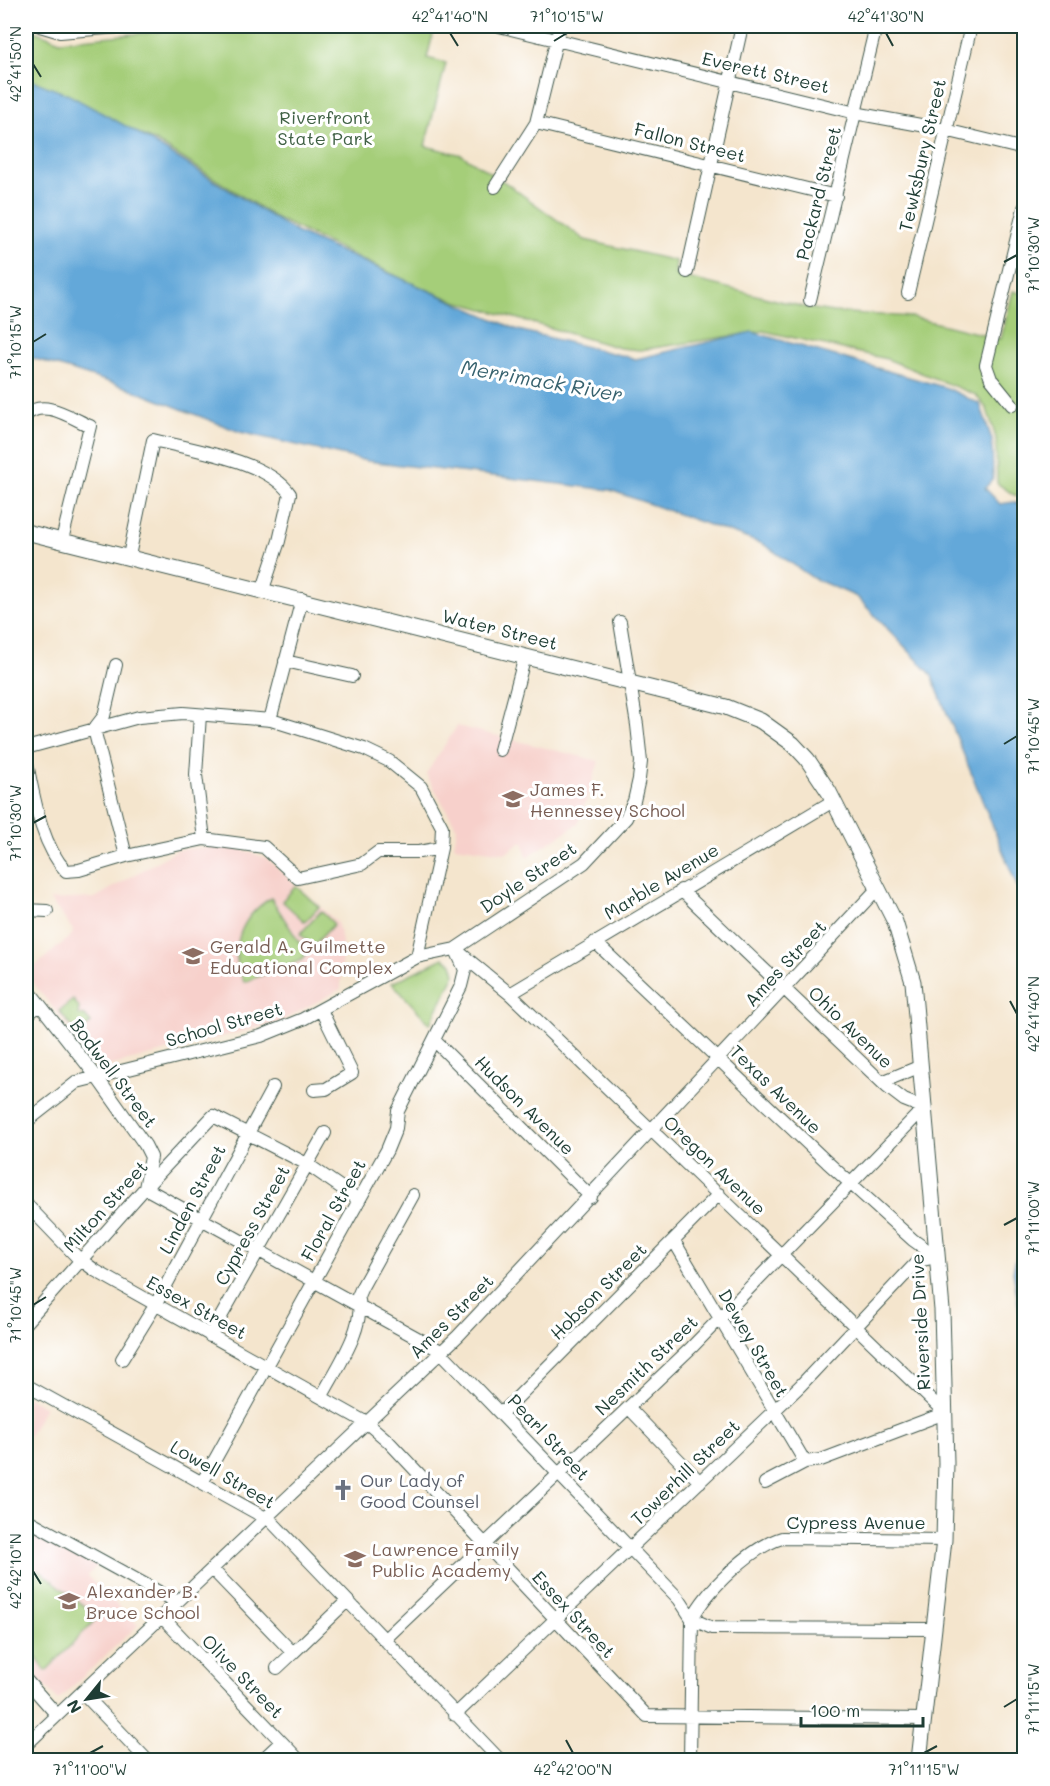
<svg xmlns="http://www.w3.org/2000/svg" width="1050" height="1786" viewBox="0 0 1050 1786" font-family="Mali,sans-serif">
<style>
.built{fill:#f7d0cb}
.green{fill:#a5ce79;stroke:#628656;stroke-width:1.5}
.water{fill:#64a8d9;stroke:#427286;stroke-width:1.5}
.lines{fill:none;stroke-linecap:round;stroke-linejoin:round}
.minor-casing{stroke:#3f564b;stroke-width:14}
.major-casing{stroke:#3f564b;stroke-width:17}
.minor{stroke:#fff;stroke-width:12}
.major{stroke:#fff;stroke-width:15}
.ticks{fill:none;stroke:#1f3d34;stroke-width:2}
.labels{text-anchor:middle;dominant-baseline:central;stroke-width:6;stroke-linejoin:round;paint-order:stroke}
.street-label{font-size:18px;fill:#1f3d34;stroke:#fff}
.park-label{font-size:18px;fill:#406145;stroke:#fff}
.education-label{font-size:18px;fill:#785e54;stroke:#fff;text-anchor:start}
.worship-label{font-size:18px;fill:#5b616d;stroke:#fff;text-anchor:start}
.water-label{font-size:20px;font-style:italic;fill:#37626e;stroke:#fff}
.neatline{fill:none;stroke:#1f3d34;stroke-width:2}
.ticks-label{font-size:15px;text-anchor:middle;fill:#1f3d34}
</style>
<rect width="100%" height="100%" fill="#fff"/>
<filter id="ink" filterUnits="userSpaceOnUse"><feTurbulence type="fractalNoise" baseFrequency=".0167" numOctaves="2"/><feDisplacementMap in="SourceGraphic" scale="12" xChannelSelector="R" yChannelSelector="G"/><feConvolveMatrix kernelMatrix="1 2 1 2 8 2 1 2 1" color-interpolation-filters="sRGB"/></filter>
<filter id="wash" filterUnits="userSpaceOnUse"><feTurbulence type="fractalNoise" baseFrequency=".008" numOctaves="4" result="noise"/><feDisplacementMap in="SourceGraphic" scale="24" xChannelSelector="R" yChannelSelector="G"/><feGaussianBlur stdDeviation="1.35" result="paint"/><feColorMatrix in="noise" values="0 0 0 0 0 0 0 0 0 0 0 0 0 0 0 0 0 1.4 0 .05"/><feComposite in="paint" operator="in"/></filter>
<g filter="url(#wash)">
<rect width="100%" height="100%" fill="#f4e5cd"/>
<path class="built" d="M457,726L599,761L578,824L527,857L523,841L506,853L454,846L457,828L426,774Z
M231,846L266,858L337,922L342,941L341,989L279,1022L101,1068L26,974L72,935L73,930L50,900L95,898L177,850Z
M26,1396L45,1407L26,1441Z
M26,1524L98,1564L87,1576L138,1625L58,1700L26,1665Z"/>
<path class="green" d="M218,26H435L427,58L446,63L425,146L462,155L506,183L585,240L676,261L675,275L808,308L833,312L912,317L1001,339L1013,291L1024,294V497L1014,495L997,483L996,438L987,409L976,395L887,359L764,331L640,350L620,348L452,300L405,280L278,219L157,142L26,80V28L60,41Z
M296,886L319,907L305,922L282,901Z
M271,898L306,953L302,960L244,982C227,950 241,916 271,898Z
M321,911L334,924L313,946L300,934Z
M443,958L452,963L455,974L430,1024L392,983Z
M73,1000L79,1007L78,1015L85,1016L91,1023L77,1033L59,1011Z
M39,1570L98,1617L46,1671C21,1641 15,1602 39,1570Z"/>
<path class="water" d="M26,78L69,95L133,130L296,232L518,330L636,359L752,332L947,388L980,404L992,440L993,479L985,488L1000,504L1014,502L1024,506V903L931,674L857,597L813,578L763,544L610,490L367,461L240,432L125,387L26,356Z
M1024,1224V1338L1013,1271Z"/>
</g>
<g filter="url(#ink)">
<g class="lines">
<defs>
<path id="minor" d="M40,26L60,32L130,26
M499,26L860,114L937,128L1024,149
M536,123L836,196
M495,187L536,123L560,26
M687,272L742,26
M908,293L971,26
M810,300L876,26
M1012,405L991,379L986,365L1024,208
M26,415C44,398 71,418 90,426L62,540
M129,556L153,440C191,449 268,461 290,494L279,541L263,589
M285,661L352,676
M116,665L104,716L94,729L126,856
M200,715L196,775L204,839
M270,720L302,599
M26,748L139,717L183,713L271,720L364,749L389,761L421,787L442,827L441,848L417,957
M500,750L525,656
M26,759C34,796 40,843 66,871L79,870L126,856L204,839L264,847L298,878L362,864L378,852H419L441,848
M26,910L47,911
M595,942L827,1162L913,1240L937,1257
M455,949L510,994L945,1413L821,1460L805,1462L765,1483
M26,987L96,1076L145,1145L151,1157L145,1188L439,1350L679,1599L692,1619L712,1628L935,1629
M510,994L833,801
M26,1015L40,1005
M434,1040L591,1197
M882,1082L921,1066
M314,1090L326,1089L352,1073L321,1010
M26,1122L77,1082L261,1036L303,1019L417,957L455,949L584,863L626,818L634,801L639,779L641,762L637,725L620,622
M26,1204L77,1257L96,1271L367,1423L388,1441L647,1716L924,1719
M674,1241L805,1462
M26,1322L145,1188L213,1116L307,1164L359,1200
M210,1336L325,1133
M122,1359L156,1304L273,1087
M26,1385L271,1521L500,1760
M322,1396C336,1369 367,1326 358,1296L362,1287L413,1195
M629,1408L700,1482
M502,1413L719,1194
M203,1481L387,1150L396,1128L398,1111L461,986L465,970L456,950
M26,1519L177,1602
M212,1569L293,1653L347,1601
M161,1616L299,1760
M384,1640L692,1347L924,1108L904,1100L887,1087L681,890
M277,1668L293,1653
M26,1680L57,1715
M82,1692L147,1760
M455,1715L800,1386L918,1261L937,1257
M26,1745L458,1336L878,888
M262,1760L281,1742
M690,1760L692,1619C706,1591 751,1547 782,1538L944,1540"/>
<path id="major" d="M26,532L726,707L761,721L793,744L807,759L829,792L895,922L913,982L942,1310L946,1463L944,1540L919,1760"/>
</defs>
<use href="#minor" class="minor-casing"/>
<use href="#major" class="major-casing"/>
<use href="#minor" class="minor"/>
<use href="#major" class="major"/>
</g>
</g>
<path class="ticks" d="M450,33L458,46M886,33L893,46M554,41L567,33M33,64L41,77M1004,262L1017,255M33,342L46,334M1004,744L1017,736M33,823L46,816M1010,1001L1017,1014M1004,1225L1017,1218M33,1305L46,1297M33,1571L41,1584M1004,1707L1017,1699M566,1740L573,1753M90,1753L103,1746M924,1753L937,1746"/>
<defs>
<symbol id="school-bare" viewBox="-9 -9 18 18"><path d="M0-5L7-2L0 1L-7-2ZM-4 1L0 2.5L4 1V4Q0 6-4 4Z" fill="#8d6e63" stroke="#fff" stroke-width="2.5" paint-order="stroke"/></symbol>
<symbol id="church-bare" viewBox="-9 -9 18 18"><path d="M-1.2-6h2.4v3.5h3.3v2.4h-3.3V6h-2.4V-.1h-3.3v-2.4h3.3Z" fill="#6b7280" stroke="#fff" stroke-width="2.5" paint-order="stroke"/></symbol>
</defs>
<g fill-rule="evenodd">
<use href="#school-bare" x="498" y="784" width="30" height="30"/>
<use href="#school-bare" x="178" y="941" width="30" height="30"/>
<use href="#church-bare" x="328" y="1475" width="30" height="30"/>
<use href="#school-bare" x="340" y="1544" width="30" height="30"/>
<use href="#school-bare" x="54" y="1586" width="30" height="30"/>
</g>
<g class="labels">
<g class="street-label">
<text transform="translate(766 72) rotate(13)">Everett Street</text>
<text transform="translate(690 142) rotate(14)">Fallon Street</text>
<text transform="translate(922 155) rotate(-77)">Tewksbury Street</text>
<text transform="translate(818 193) rotate(-76)">Packard Street</text>
<text transform="translate(500 629) rotate(14)">Water Street</text>
<text transform="translate(528 877) rotate(-34)">Doyle Street</text>
<text transform="translate(661 881) rotate(-31)">Marble Avenue</text>
<text transform="translate(785 963) rotate(-47)">Ames Street</text>
<text transform="translate(224 1024) rotate(-16)">School Street</text>
<text transform="translate(851 1027) rotate(44)">Ohio Avenue</text>
<text transform="translate(114 1073) rotate(53)">Bodwell Street</text>
<text transform="translate(776 1089) rotate(44)">Texas Avenue</text>
<text transform="translate(525 1105) rotate(45)">Hudson Avenue</text>
<text transform="translate(715 1165) rotate(44)">Oregon Avenue</text>
<text transform="translate(192 1199) rotate(-62)">Linden Street</text>
<text transform="translate(105 1206) rotate(-48)">Milton Street</text>
<text transform="translate(333 1210) rotate(-61)">Floral Street</text>
<text transform="translate(252 1225) rotate(-61)">Cypress Street</text>
<text transform="translate(598 1291) rotate(-45)">Hobson Street</text>
<text transform="translate(197 1307) rotate(29)">Essex Street</text>
<text transform="translate(451 1316) rotate(-45)">Ames Street</text>
<text transform="translate(920 1322) rotate(-93)">Riverside Drive</text>
<text transform="translate(754 1343) rotate(60)">Dewey Street</text>
<text transform="translate(646 1365) rotate(-44)">Nesmith Street</text>
<text transform="translate(549 1437) rotate(47)">Pearl Street</text>
<text transform="translate(685 1472) rotate(-44)">Towerhill Street</text>
<text transform="translate(223 1474) rotate(30)">Lowell Street</text>
<text x="856" y="1522">Cypress Avenue</text>
<text transform="translate(574 1614) rotate(47)">Essex Street</text>
<text transform="translate(243 1676) rotate(46)">Olive Street</text>
</g>
<g class="park-label">
<text x="325" y="117">Riverfront<tspan x="325" dy="21">State Park</tspan></text>
</g>
<g class="education-label">
<text x="530" y="789">James F.<tspan x="530" dy="21">Hennessey School</tspan></text>
<text x="210" y="946">Gerald A. Guilmette<tspan x="210" dy="21">Educational Complex</tspan></text>
<text x="372" y="1549">Lawrence Family<tspan x="372" dy="21">Public Academy</tspan></text>
<text x="86" y="1591">Alexander B.<tspan x="86" dy="21">Bruce School</tspan></text>
</g>
<g class="worship-label">
<text x="360" y="1480">Our Lady of<tspan x="360" dy="21">Good Counsel</tspan></text>
</g>
<g class="water-label">
<text transform="translate(542 380) rotate(10)">Merrimack River</text>
</g>
</g>
<rect width="1050" height="1786" fill="none" stroke="#fff" stroke-width="66"/>
<g transform="translate(87 1699) rotate(240)" stroke="#ffffff" stroke-width="4.5" paint-order="stroke">
<path d="M0-4.5L10 22L0 15L-10 22Z" fill="#1f3d34"/>
<text y="-9" font-size="16" font-weight="bold" text-anchor="middle" fill="#1f3d34">N</text>
</g>
<path d="M801 1717v9h122v-9" fill="none" stroke="#1f3d34" stroke-width="3"/>
<text x="810" y="1717" font-size="18" fill="#1f3d34" stroke="#ffffff" stroke-width="4.5" paint-order="stroke">100 m</text>
<rect x="33" y="33" width="984" height="1720" class="neatline"/>
<g class="ticks-label">
<text x="450" y="22">42°41'40"N</text>
<text x="567" y="22">71°10'15"W</text>
<text x="886" y="22">42°41'30"N</text>
<text transform="translate(16 64) rotate(-90)" y="5">42°41'50"N</text>
<text transform="translate(1034 255) rotate(-90)" y="5">71°10'30"W</text>
<text transform="translate(16 342) rotate(-90)" y="5">71°10'15"W</text>
<text transform="translate(1034 736) rotate(-90)" y="5">71°10'45"W</text>
<text transform="translate(16 823) rotate(-90)" y="5">71°10'30"W</text>
<text transform="translate(1034 1014) rotate(-90)" y="5">42°41'40"N</text>
<text transform="translate(1034 1218) rotate(-90)" y="5">71°11'00"W</text>
<text transform="translate(16 1305) rotate(-90)" y="5">71°10'45"W</text>
<text transform="translate(16 1571) rotate(-90)" y="5">42°42'10"N</text>
<text transform="translate(1034 1699) rotate(-90)" y="5">71°11'15"W</text>
<text x="90" y="1775">71°11'00"W</text>
<text x="573" y="1775">42°42'00"N</text>
<text x="924" y="1775">71°11'15"W</text>
</g>
</svg>
